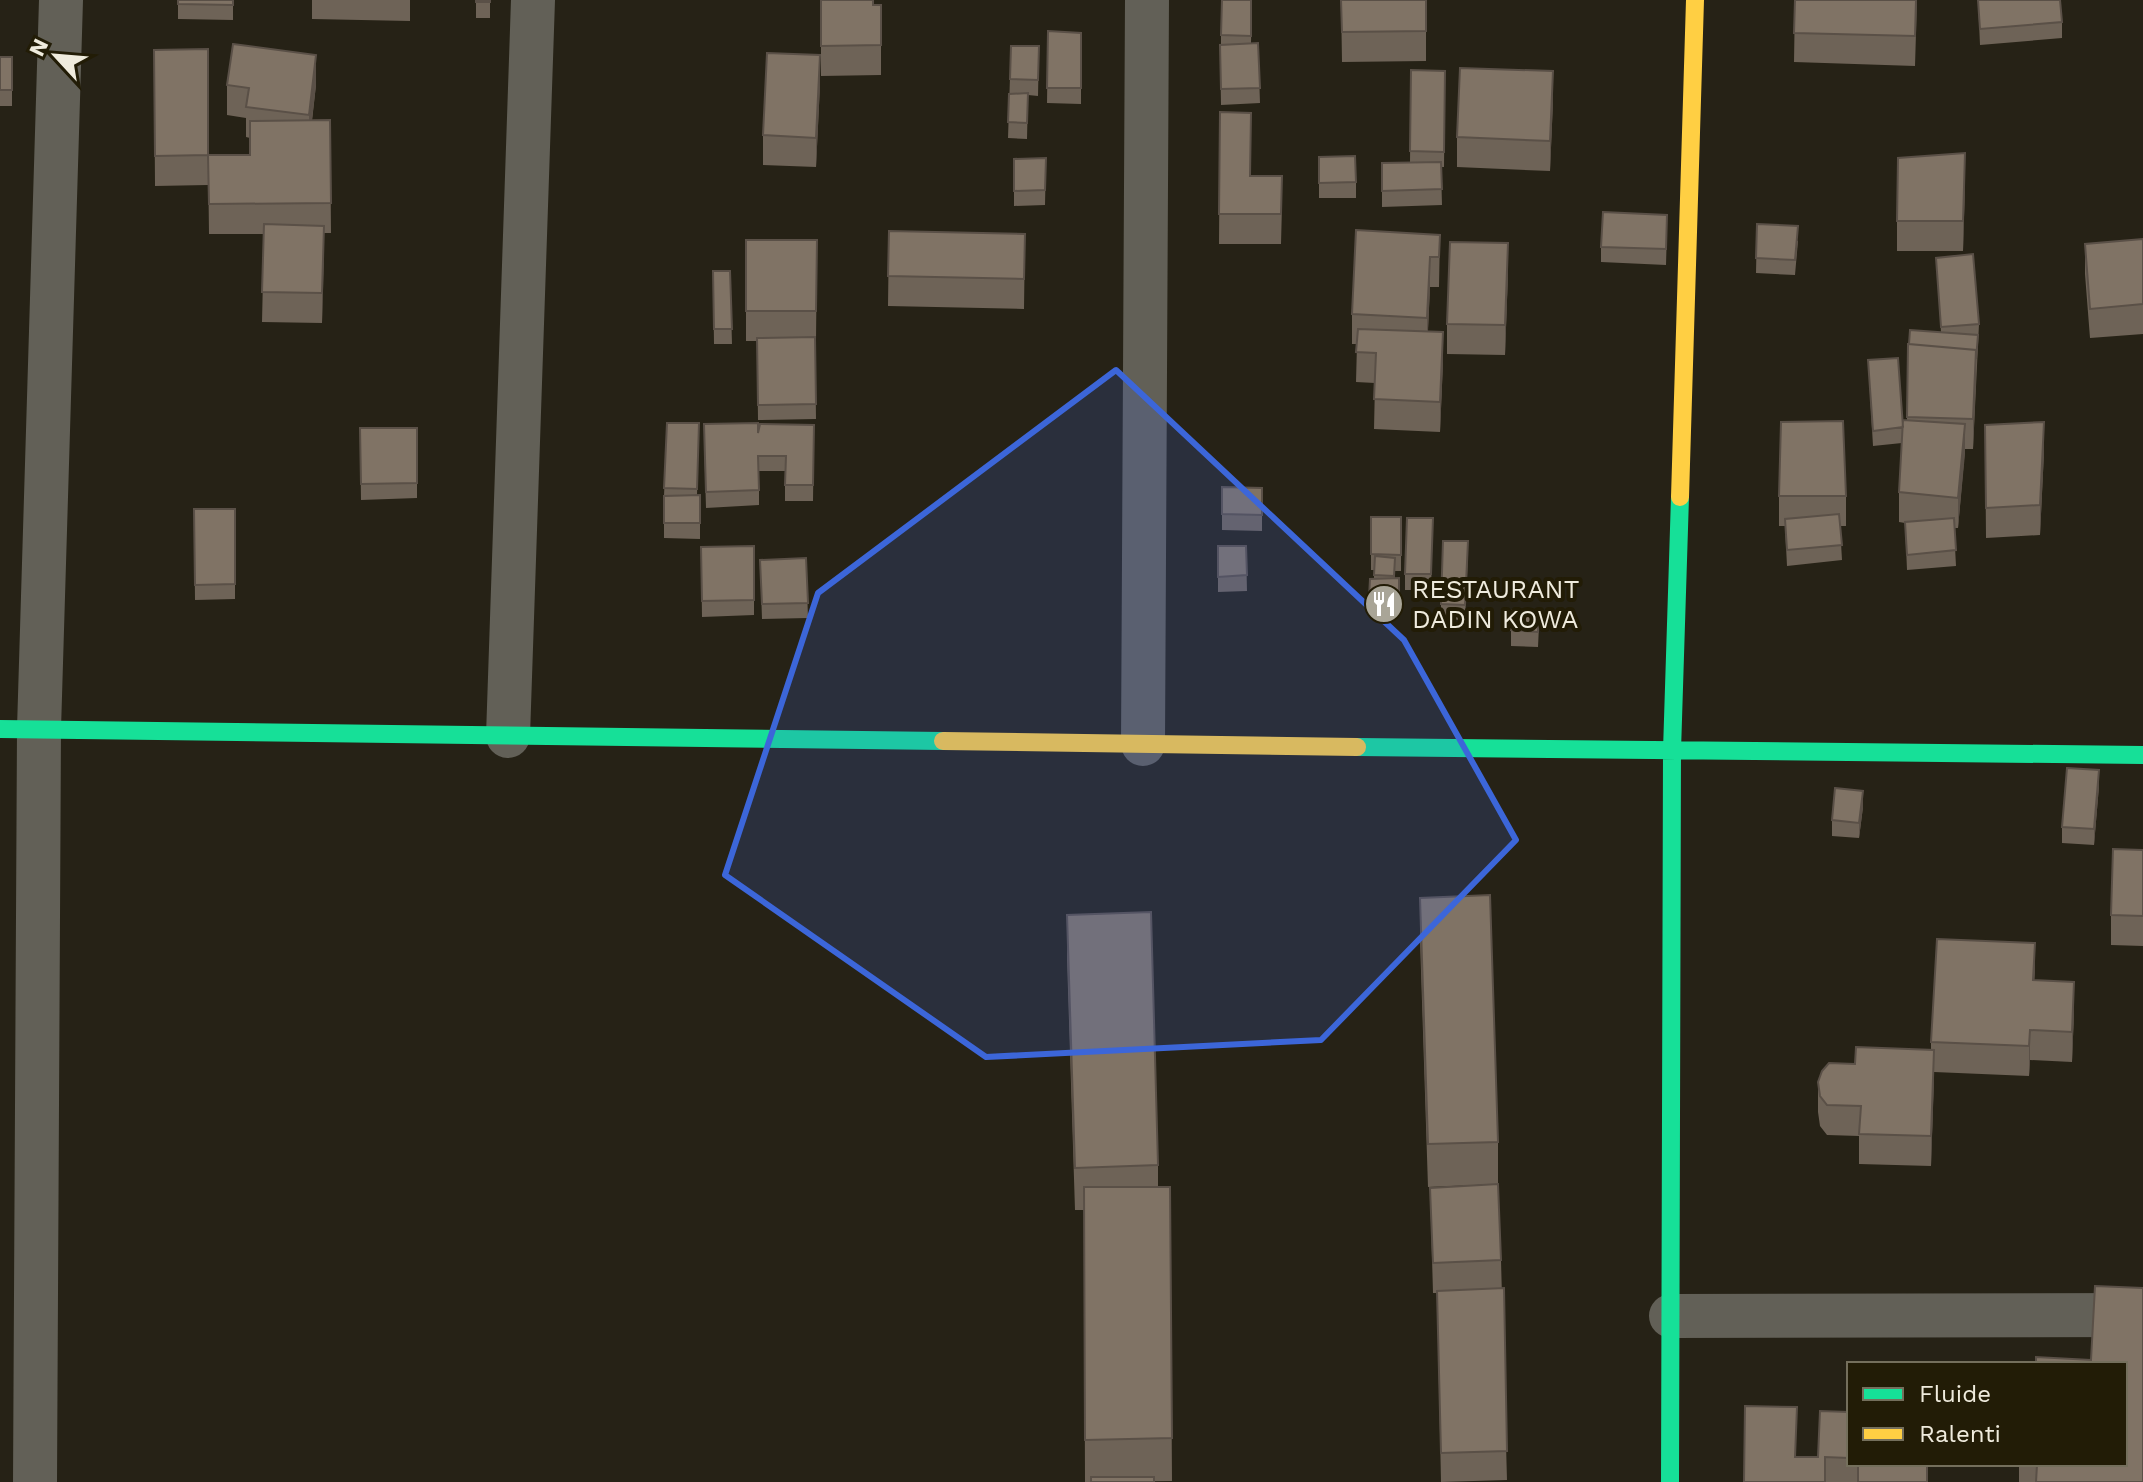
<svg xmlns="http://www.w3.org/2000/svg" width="2143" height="1482" viewBox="0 0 2143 1482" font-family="'Work Sans',sans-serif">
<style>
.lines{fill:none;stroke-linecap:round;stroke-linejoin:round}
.street{stroke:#626057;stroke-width:44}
.fast{stroke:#16e098;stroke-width:18}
.slow{stroke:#ffcf43;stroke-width:18}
.wall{fill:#6e6357}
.shaded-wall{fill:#5a5047}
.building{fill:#807365;stroke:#5a5047;stroke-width:2}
.marked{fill:#3c66d9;fill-opacity:0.2;stroke:#3c66d9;stroke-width:6;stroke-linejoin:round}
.labels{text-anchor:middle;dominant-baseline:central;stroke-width:8;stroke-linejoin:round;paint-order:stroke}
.poi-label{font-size:26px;fill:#efebdd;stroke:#221c06;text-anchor:start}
</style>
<rect width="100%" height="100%" fill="#262216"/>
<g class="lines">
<path class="street" d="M508,736L533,0
M1143,744L1147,0
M1671,1316L2143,1315
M35,1482L39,729L61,0"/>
<path class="fast" d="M0,729L943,741
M1357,747L2143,755
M1670,1482L1672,751L1680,497"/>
<path class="slow" d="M1680,497L1695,0
M943,741L1357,747"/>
</g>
<path class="wall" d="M178,0H233V20L178,19Z
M312,0H410V21L312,19Z
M476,0H490V18H476Z
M821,0L873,5H881V75L821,76Z
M1252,0L1251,43H1258L1260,103L1221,105L1220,45L1221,44V35Z
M1341,0H1426V61L1342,62Z
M1795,0H1917L1915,66L1794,62Z
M1978,0L2062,22V38L1980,45Z
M1048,31L1081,33V104L1047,103Z
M1011,46H1039L1038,96L1028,95L1027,139L1008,138Z
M208,49V185L155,186L154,50Z
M0,57H12V106H0Z
M1411,70L1445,71L1444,167H1441L1442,205L1382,207V163L1410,162Z
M227,85H316L312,121L330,120L331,233H324L322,323L262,322L264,234H209L208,155H250V138L246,137V118L227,115Z
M820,85L816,167L763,165V135Z
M1553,101L1550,171L1457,167V137Z
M1220,112L1251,176L1282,206L1281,244H1219Z
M1319,157L1356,182V198H1319Z
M1046,158L1045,205L1014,206V159Z
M1965,183L1963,251H1897V221Z
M1757,224L1798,241L1795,275L1756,273Z
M1667,230L1666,265L1601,262V247Z
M889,231L1025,234L1024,309L888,306Z
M1440,235L1439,287H1430L1428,331L1443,362L1440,432L1374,429L1375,383L1356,382L1357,344H1352V314Z
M2143,239V334L2090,338L2085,274V244Z
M746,240H817L816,341H815L816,419L758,420L757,341H746Z
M1936,258L1979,324L1973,449H1965L1958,528H1954L1956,566L1907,570L1905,523L1899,522V492L1902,443L1873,446L1868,360L1903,422L1907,420L1908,344L1941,332Z
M713,271H730L732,344H714Z
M1508,273L1505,355L1447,354V324Z
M667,423H699L697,495H700V539L664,538V496Z
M814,425L813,501H785V471H759V505L706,508L704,440Z
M1985,425L2044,452L2040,535L1986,538Z
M360,428H417V498L361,500Z
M1222,487L1262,488V531L1222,530Z
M1779,496H1846V526H1840L1842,560L1787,566L1785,526H1779Z
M194,509H235V599L195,600Z
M1371,517H1401V571H1395V578H1399V614L1369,613V598L1374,578V570H1371Z
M1433,518L1431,590H1405V574Z
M754,546V615L702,617L701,547Z
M1218,546H1246L1247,591L1218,592Z
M1468,556L1465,620L1441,619V604Z
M806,558L808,618L762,619L760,560Z
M1539,626L1538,647L1511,646V630Z
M2099,786L2094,845L2062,843V827Z
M1863,807L1859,838L1832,836V820Z
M2143,850V946L2111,945V915Z
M1420,898L1498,1142V1184L1428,1187L1420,940Z
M1067,915L1158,1165V1187H1170L1172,1481L1085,1482L1084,1210H1075L1067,958Z
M2034,980L2074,1012L2072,1062L2030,1060L2029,1076L1934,1072L1931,1166L1859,1164V1136L1827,1135L1820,1126L1818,1112V1082L1855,1064L1931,1050V1042Z
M1430,1188L1501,1260L1507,1480L1441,1482L1437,1293H1433Z
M1849,1412V1464H1928L1927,1482H1744L1796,1457H1818Z
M2019,1464H2125L2143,1482H2019Z"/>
<path class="shaded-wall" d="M316,55V85L309,145V115Z
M820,55V85L816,167V138Z
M1553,71V101L1550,171V141Z
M1965,153V183L1963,251V221Z
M324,226V256L322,323V293Z
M1508,243V273L1505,355V325Z
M1430,257V287L1427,348V318Z
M1443,332V362L1440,432V402Z
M1976,350V379L1973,449V419Z
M2044,422V452L2040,535V505Z
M1965,424V454L1958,528V498Z
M2099,770V786L2094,845V829Z
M1863,791V807L1859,838V823Z
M2035,943V973L2033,1010V980Z
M2074,982V1012L2072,1062V1032Z
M2030,1030V1060L2029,1076V1046Z
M1934,1050V1080L1931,1166V1136Z"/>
<path class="building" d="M178,0H233V5L178,4Z
M476,0H490V2H476Z
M821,0H873V5H881V45L821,46Z
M1222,0H1251V36L1221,35Z
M1341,0H1426V31L1342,32Z
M1795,0H1916L1915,36L1794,33Z
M1978,0H2060L2062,22L1980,29Z
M1048,31L1081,33V88H1047Z
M1258,43L1260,88L1221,89L1220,45Z
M233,44L316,55L309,115L246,107L249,88L227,85Z
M1011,46H1039L1038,80L1010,79Z
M208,49V155L155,156L154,50Z
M767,53L820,55L816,138L763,135Z
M0,57H12V90H0Z
M1460,68L1553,71L1550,141L1457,137Z
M1411,70L1445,71L1444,152L1410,151Z
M1028,93L1027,123L1008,122L1009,94Z
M1220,112L1251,113L1250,176H1282L1281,214H1219Z
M330,120L331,203L209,204L208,155H250V121Z
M1965,153L1963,221H1897L1898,158Z
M1355,156L1356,182L1319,183V157Z
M1046,158L1045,190L1014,191V159Z
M1441,162L1442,189L1382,191V163Z
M1603,212L1667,215L1666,249L1601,247Z
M264,224L324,226L322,293L262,292Z
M1757,224L1798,226L1795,260L1756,258Z
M1356,230L1440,235L1439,257H1430L1427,318L1352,314Z
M889,231L1025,234L1024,279L888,276Z
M2143,239V304L2090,309L2085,244Z
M746,240H817L816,311H746Z
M1450,242L1508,243L1505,325L1447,324Z
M1973,254L1979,324L1941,327L1936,258Z
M713,271H730L732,329H714Z
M1358,329L1443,332L1440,402L1374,399L1376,353L1356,352Z
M1910,330L1978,335L1976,359V350L1909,344Z
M815,337L816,404L758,405L757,338Z
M1908,344L1976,350L1973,419L1907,417Z
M1898,358L1903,427L1873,431L1868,360Z
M1903,420L1965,424L1958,498L1899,492Z
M1843,421L1846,496H1779L1781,422Z
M2044,422L2040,505L1986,508L1985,425Z
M667,423H699L697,489L664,488Z
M758,423V433L760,424L814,425L813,485H785L786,456H758L759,490L706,492L704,424Z
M360,428H417V483L361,484Z
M1222,487L1262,488V515L1222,514Z
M700,495V523H664V496Z
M194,509H235V584L195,585Z
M1839,514L1842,545L1787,550L1785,519Z
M1371,517H1401V555L1371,554Z
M1407,518H1433L1431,574H1405Z
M1954,518L1956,550L1907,555L1905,522Z
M1443,541H1468L1465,605L1441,604Z
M754,546V600L702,601L701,547Z
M1218,546H1246L1247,575L1218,577Z
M1375,556L1395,558L1394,576L1374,575Z
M806,558L808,603L762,604L760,560Z
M1399,578V598H1369L1370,579Z
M1512,610L1539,611L1538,632L1511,630Z
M2067,768L2099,770L2094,829L2062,827Z
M1835,788L1863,791L1859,823L1832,820Z
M2113,849L2143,850V916L2111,915Z
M1490,895L1498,1142L1428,1144L1420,898Z
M1151,912L1158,1165L1075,1168L1067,915Z
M1937,939L2035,943L2033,980L2074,982L2072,1032L2030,1030L2029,1046L1931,1042Z
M1856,1047L1934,1050L1931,1136L1859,1134L1861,1106L1827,1105L1820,1096L1818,1082L1822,1071L1829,1063L1855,1064Z
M1498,1184L1501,1260L1433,1263L1430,1188Z
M1084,1187H1170L1172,1438L1085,1440Z
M2095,1286L2143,1288V1482H2036L2037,1465L2020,1464H2125V1364H2036V1357L2091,1360Z
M1504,1288L1507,1451L1441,1453L1437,1291Z
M1745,1406L1797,1407L1795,1457H1818L1820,1411L1849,1412V1458L1825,1457V1482H1744Z
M1858,1464H1927V1482H1858Z
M1091,1477H1154V1482H1091Z"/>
<path class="marked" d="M1116,370L1404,640L1516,840L1321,1040L986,1057L725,875L818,593Z"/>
<defs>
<symbol id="restaurant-disc" viewBox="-11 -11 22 22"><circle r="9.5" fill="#a9a597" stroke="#221c06"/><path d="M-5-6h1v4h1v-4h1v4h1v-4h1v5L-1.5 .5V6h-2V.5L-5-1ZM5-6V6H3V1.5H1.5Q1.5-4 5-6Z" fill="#fff"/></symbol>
</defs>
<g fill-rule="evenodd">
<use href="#restaurant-disc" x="1362" y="582" width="44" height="44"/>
</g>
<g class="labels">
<g class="poi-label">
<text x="1412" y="589">RESTAURANT<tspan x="1412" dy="30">DADIN KOWA</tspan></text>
</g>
</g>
<rect x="1847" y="1362" width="280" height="104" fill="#221c06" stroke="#746f5c" stroke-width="2"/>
<rect x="1863" y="1388" width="40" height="12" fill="#16e098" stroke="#746f5c" stroke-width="2"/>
<text x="1919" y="1402" font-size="24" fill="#efebdd">Fluide</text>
<rect x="1863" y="1428" width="40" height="12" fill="#ffcf43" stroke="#746f5c" stroke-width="2"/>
<text x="1919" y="1442" font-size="24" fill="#efebdd">Ralenti</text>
<g transform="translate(56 56) rotate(296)" stroke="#221c06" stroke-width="6" paint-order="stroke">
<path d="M0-6L14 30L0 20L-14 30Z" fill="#efebdd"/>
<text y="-12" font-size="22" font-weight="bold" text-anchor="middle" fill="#efebdd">N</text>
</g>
</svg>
